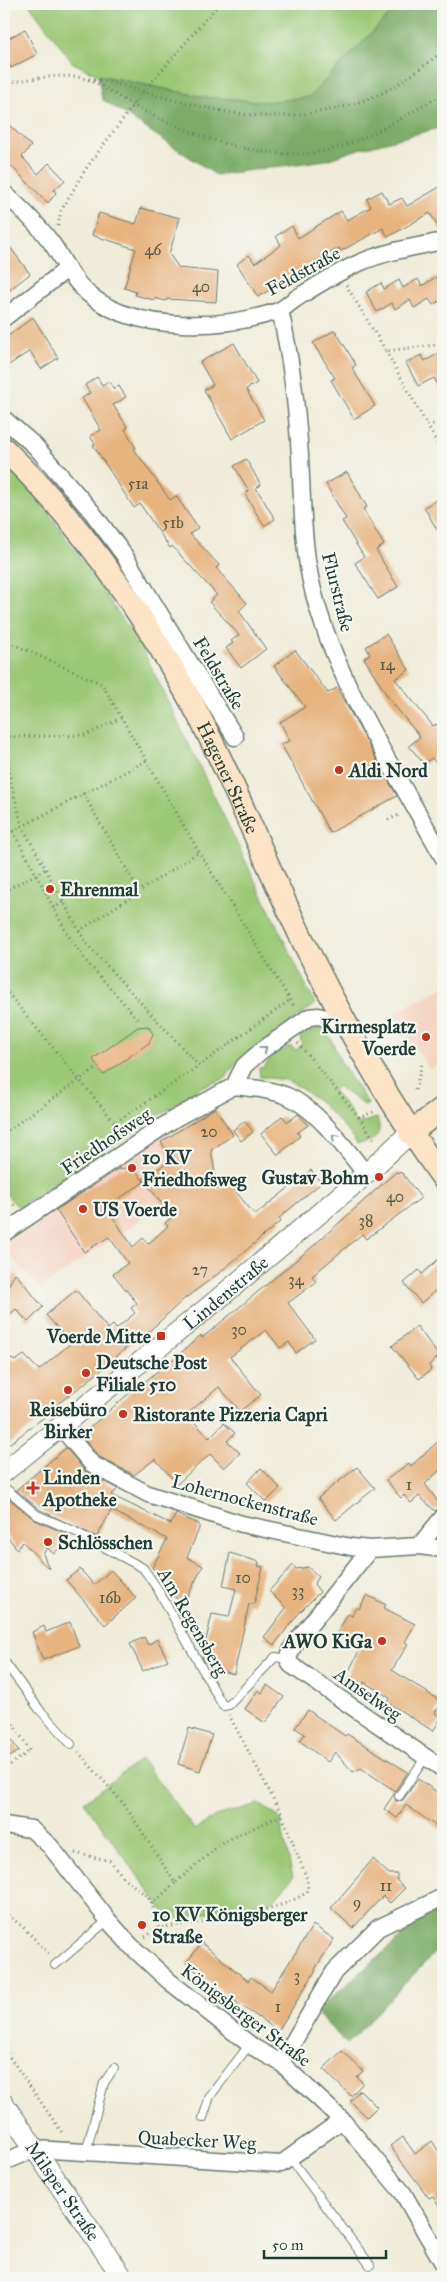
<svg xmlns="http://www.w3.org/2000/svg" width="447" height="2282" viewBox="0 0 447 2282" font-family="'IM FELL Great Primer',serif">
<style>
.built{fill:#f5d3c1}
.green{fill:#9bc876;stroke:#5d8255}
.forest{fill:#7cac67;stroke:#4e744e}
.building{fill:#e7b480}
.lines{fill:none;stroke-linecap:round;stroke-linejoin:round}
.service-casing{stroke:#687a6e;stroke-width:10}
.minor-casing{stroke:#687a6e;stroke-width:19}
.tertiary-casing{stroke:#687a6e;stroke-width:22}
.secondary-casing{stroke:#687a6e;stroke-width:25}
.path{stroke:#687a6e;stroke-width:3;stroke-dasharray:1 4;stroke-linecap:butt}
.service{stroke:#fff;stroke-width:8}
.minor{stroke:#fff;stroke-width:16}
.tertiary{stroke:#fff;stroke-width:20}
.secondary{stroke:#fee4c6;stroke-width:22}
.oneway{stroke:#8f9e9a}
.poi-dot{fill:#c8321e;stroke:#f6f6f2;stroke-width:2}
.labels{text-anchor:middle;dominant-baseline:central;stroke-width:4.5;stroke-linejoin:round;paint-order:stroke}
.number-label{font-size:16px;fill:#515b47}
.street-label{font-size:19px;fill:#1f3d34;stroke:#f6f6f2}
.poi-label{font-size:19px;font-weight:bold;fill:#1f3d34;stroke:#f6f6f2;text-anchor:start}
</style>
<rect width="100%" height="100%" fill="#f6f6f2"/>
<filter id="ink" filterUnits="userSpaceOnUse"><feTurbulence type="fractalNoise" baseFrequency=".02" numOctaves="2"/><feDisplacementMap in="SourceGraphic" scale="10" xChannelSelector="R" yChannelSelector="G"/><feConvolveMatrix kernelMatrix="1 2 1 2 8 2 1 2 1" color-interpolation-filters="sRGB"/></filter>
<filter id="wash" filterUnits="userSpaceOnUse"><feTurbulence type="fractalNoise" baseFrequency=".0096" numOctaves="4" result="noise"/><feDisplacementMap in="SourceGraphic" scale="20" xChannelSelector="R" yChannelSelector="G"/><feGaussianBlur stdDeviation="1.12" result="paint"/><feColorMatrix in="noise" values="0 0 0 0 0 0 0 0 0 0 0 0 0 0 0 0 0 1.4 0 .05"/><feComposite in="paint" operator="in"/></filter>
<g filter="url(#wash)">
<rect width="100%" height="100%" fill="#f0ecd9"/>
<path class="built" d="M443,987V1060L430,1070L393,1014Z
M180,1122L211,1164L121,1234L73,1265L41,1289L4,1249V1236Z"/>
<path class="green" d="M29,4H400L309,97L268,102L204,97L98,75L73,63Z
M4,463L28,483L140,644L315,1004L236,1063L225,1079L203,1086L19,1208L4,1192Z
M312,1028H323L328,1033L341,1062L368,1104L366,1106L337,1086L333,1091L349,1109L356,1124L377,1118C384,1136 372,1143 357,1144L348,1131L321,1103L296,1085L286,1080L260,1077L259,1068L264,1067L273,1055L290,1046L296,1050L302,1044L300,1037Z
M141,1759L195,1830L215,1816L259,1804L279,1817L293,1877L273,1901L170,1920L84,1802Z"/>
<path class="forest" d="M400,4H443V127L359,149L326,160L216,175L102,99L98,75L204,97L268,102L309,97Z
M443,1902V1944L347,2044L315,2012L440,1903Z"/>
<g id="blocks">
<path class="building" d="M25,29L37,54L11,68L4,54V41Z
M4,120L31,146L22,157L38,174L49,163L65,180L54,190L56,193L48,203L11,166L4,173Z
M443,185V231H441L430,213L388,237L383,228L341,251L339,248L258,297L237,264L249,255L255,263L281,245L276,236L292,226L298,238L341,211L347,220L371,207L367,199L382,191L389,204L402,198L407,206Z
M141,208L180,218L169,254L179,268L218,272L216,302L167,299L166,301L154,298V300L135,295L136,292L124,288L136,249L92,235L99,213L136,224Z
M4,239L30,274L4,294Z
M436,277L443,288V299L433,305L429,299L414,308L410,300L395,309L392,303L377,312L366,292L381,283L384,289L399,280L403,288L418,279L422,286Z
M33,317L58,358L41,369L30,351L4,368V339Z
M335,330L356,365L352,368L375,406L354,419L331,380L335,378L313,343Z
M234,343L257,383L246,389L264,420L232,439L204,390L213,385L200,362Z
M439,353L443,361V394L434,378L418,386L406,363L421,355L425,361Z
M97,377L102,385L109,381L114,389L119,386L126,397L113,405L128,428L125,429L136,448L134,449L170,500L176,496L198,528L190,534L219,565L216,568L247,603L239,611L266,649L241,668L226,648L233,643L231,641L239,635L209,602L217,595L172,546L170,548L140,504L134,508L93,445L95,444L90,436L101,430L82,398L90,393L85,385Z
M246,459L261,485L256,488L275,519L264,526L245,494L249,491L234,466Z
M347,472L367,507L363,509L384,545L376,550L398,587L378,599L355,563L364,557L342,521L346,519L326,484Z
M443,497V540L424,507Z
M386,634L409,670L395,679L433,726L436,724L443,733V772L432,758L424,764L409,746L420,737L390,700L364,658L370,654L366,647Z
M295,650L328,693L337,688L397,796L330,833L281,744L290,741L280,722L305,707L274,666Z
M148,1026L153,1034L149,1043L103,1075L93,1059L138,1027Z
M215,1108L233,1135L211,1150L218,1190L228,1182L255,1215L311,1170L321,1183L279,1218L281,1221L219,1273L183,1300L145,1335L143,1333L98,1373L55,1406L56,1408L4,1448V1353L15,1361L24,1355L39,1370L71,1343L46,1315L76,1290L108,1329L113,1325L116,1329L135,1313L131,1308L137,1303L113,1274L128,1263L109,1237L84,1252L56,1210L120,1168L121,1170L132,1164L144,1182L106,1207L133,1247L143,1238L148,1244L168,1226L165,1223L172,1217L143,1179L172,1159L161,1142Z
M298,1114L308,1125L297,1133L300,1136L278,1155L261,1134L282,1116L288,1122Z
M245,1121L253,1132L241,1141L233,1130Z
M396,1172L402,1173L421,1198L366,1239L362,1234L312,1276L316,1282L288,1303L315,1339L296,1353L289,1342L280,1348L266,1330L230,1357L261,1395L240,1411L219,1387L187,1414L209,1438L224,1423L235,1433L227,1441L240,1453L224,1468L210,1454L177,1484L155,1459L134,1475L98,1456L81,1435L134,1389L135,1390L172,1359L173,1360L201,1335L202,1338L312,1247Z
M443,1255V1284L421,1303L404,1283L419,1270L422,1274Z
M15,1273L43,1307L28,1322L16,1309L10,1314L4,1307V1294Z
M417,1326L439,1356L429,1365L431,1370L419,1379L392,1346Z
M443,1437V1467L425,1484L442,1507L435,1511L419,1496L411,1503L404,1495L401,1498L386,1480L409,1463L411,1466Z
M66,1448L87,1473L118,1489L111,1495L171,1524L176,1514L199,1524V1529L187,1557L203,1566L184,1603L165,1591L171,1579L152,1568L167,1539L111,1510L97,1537L40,1510L16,1490Z
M357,1467L375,1488L336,1520L318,1498Z
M261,1468L280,1488L266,1502L247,1483Z
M7,1497L35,1520L69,1535L54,1554L47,1548L43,1554L49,1569L23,1542L17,1549L4,1532V1500Z
M230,1553L259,1562L258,1566L263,1567L254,1604H249L234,1674L212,1669L214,1664L205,1662L202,1657L212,1614L229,1617L236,1589L223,1586Z
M293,1565L296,1569L308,1567L319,1577L314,1584L320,1592L300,1612L274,1645L264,1637L286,1608L269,1591Z
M80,1569L94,1585L111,1570L136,1598L105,1625L66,1580Z
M367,1595L386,1605L384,1608L415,1624L405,1642L408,1644L392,1670L442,1702L435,1713L441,1718L433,1731L387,1702L390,1698L364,1682L362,1686L346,1677L361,1647L337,1633L348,1614L352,1616L356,1607L359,1609Z
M70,1622L79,1646L43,1660L32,1632L44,1626L46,1632Z
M144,1637L148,1645L157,1639L168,1660L143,1671L130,1644Z
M267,1685L284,1697L265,1723L245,1709L258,1690L262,1693Z
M308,1710L345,1736L347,1734L408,1772L395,1791L361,1768L353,1772L335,1752L328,1762L300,1741L305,1734L295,1728Z
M189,1728L212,1735L200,1771L178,1764Z
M4,1730L19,1751L4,1761Z
M418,1779L443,1796V1831L406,1805L397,1818L384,1809L394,1794L396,1801L403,1800Z
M373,1859L389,1874H397V1881L405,1888L390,1903L383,1896L353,1928L331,1908Z
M313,1925L334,1939L315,1969L316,1970L278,2031L226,1995L186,1963L202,1943L248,1981L251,1977L271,1991Z
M342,2051L363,2071L357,2077L363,2083L351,2096L323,2069Z
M360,2090L377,2107L367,2117L350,2101Z
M403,2137L415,2154L432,2141L443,2158V2214L433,2196L429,2198L390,2146Z"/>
</g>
</g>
<g filter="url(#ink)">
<use href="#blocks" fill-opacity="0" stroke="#687a6e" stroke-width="1"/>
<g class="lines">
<defs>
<path id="service" d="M4,1487L37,1515L74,1531L143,1568L157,1588L223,1706L229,1705L275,1657L288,1659
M4,1661L39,1709L71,1744
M399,1796L425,1758
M55,1965L108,1920
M203,2118L210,2096L250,2044
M86,2152L104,2083L114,2068
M290,2158L370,2265"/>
<path id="minor" d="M4,193C22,209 39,225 53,245C65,263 74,283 91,296C138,333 224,329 278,311C286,308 292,300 300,296C319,284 338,272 359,263C386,251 415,247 443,241
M280,310C291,358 297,407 300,456C302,493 302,530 308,566C324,665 395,770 443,857
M4,318L67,269
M4,419L35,446L92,512L124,555L235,737
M234,1086C251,1088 270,1089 287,1096C317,1109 346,1149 366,1174
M4,1233L174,1119L234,1086L244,1066L261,1051L309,1017L318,1016L346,1023
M61,1427L92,1464L148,1494L242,1524L351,1547L370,1549L419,1546L443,1549
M419,1546L443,1517
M370,1549L293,1646L288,1659L291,1665L443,1769
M4,1825L31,1829L50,1846L108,1920L131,1946L169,1981L253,2047L281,2063L342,2120L403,2193L443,2263
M281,2063L334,1972L378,1928L443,1897
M4,2162L35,2149L281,2164L342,2120"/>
<g id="tertiary">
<path id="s1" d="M4,1472L211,1305L366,1174L410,1133"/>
<path id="s2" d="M4,2104L123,2278"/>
</g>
<g id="secondary">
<path id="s3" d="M4,449C81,523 141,610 192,703C236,784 268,871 309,953C348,1031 392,1107 443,1178"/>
<path d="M410,1133L443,1108"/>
</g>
</defs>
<use href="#service" class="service-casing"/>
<use href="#minor" class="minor-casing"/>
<use href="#tertiary" class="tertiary-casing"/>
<use href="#secondary" class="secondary-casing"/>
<path class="path" d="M89,79C115,80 137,92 162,97C196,105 231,115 266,116C300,117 339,110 370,98C397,88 421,68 443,51
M4,83C27,80 64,72 86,79C104,85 120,98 136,107C191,135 261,163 324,151C362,144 410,113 443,94
M58,226L61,211L85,170L143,92L219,4
M346,285L386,351L443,344
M386,351L427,425L443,423
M427,425L443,453
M4,640L102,684L199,852L295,1008
M4,737L86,735L121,718
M7,737L10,779L22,826L86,943L199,1066L290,1000
M83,793L139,891
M388,820L401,814
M13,831L68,935L86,961L138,1019
M4,836L146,761
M4,891L46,869
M53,908L64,902
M79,931L199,852
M4,974L6,991L115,1123L199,1066
M298,1043L359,1117L377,1111
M415,1090L422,1064
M359,1117L375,1141
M4,1133L98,1067
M4,1202L13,1204L17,1208
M4,1713H6L30,1751L4,1769
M78,1752L124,1804L175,1883L223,1842L282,1815
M75,1853L110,1861L125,1879L148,1897L152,1904L159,1928
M152,1904L175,1883
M4,1912L23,1927L51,1956
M145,1937L159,1928C196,1922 281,1914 308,1891L307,1879L282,1815L229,1715
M4,2049L63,2134"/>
<use href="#service" class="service"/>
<use href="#minor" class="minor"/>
<use href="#tertiary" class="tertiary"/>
<use href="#secondary" class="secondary"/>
</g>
<defs><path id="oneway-chevron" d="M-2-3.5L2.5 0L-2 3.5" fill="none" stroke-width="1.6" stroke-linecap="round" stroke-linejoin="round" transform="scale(1.25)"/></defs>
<g class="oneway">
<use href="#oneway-chevron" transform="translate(264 1049) rotate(-38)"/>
<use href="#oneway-chevron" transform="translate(335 1137) rotate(-135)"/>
</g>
</g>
<g class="poi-dot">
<circle cx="339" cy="770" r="5"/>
<circle cx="50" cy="889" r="5"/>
<circle cx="426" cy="1037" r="5"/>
<circle cx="132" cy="1168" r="5"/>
<circle cx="379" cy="1177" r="5"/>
<circle cx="83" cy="1209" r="5"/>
<rect x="156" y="1331" width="10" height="10" rx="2.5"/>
<circle cx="86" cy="1373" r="5"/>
<circle cx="68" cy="1390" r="5"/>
<circle cx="123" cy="1414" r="5"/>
<path d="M30.5 1480.5h5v5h5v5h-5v5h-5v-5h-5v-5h5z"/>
<circle cx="48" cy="1542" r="5"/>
<circle cx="382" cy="1641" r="5"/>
<circle cx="142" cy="1925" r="5"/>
</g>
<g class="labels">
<g class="number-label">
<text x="153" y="249">46</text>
<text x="201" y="286">40</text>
<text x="138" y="483">51a</text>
<text x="173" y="522">51b</text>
<text x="387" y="664">14</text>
<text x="209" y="1131">20</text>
<text x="395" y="1196">40</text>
<text x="366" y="1220">38</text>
<text x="200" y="1269">27</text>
<text x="296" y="1279">34</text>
<text x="239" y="1329">30</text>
<text x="409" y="1484">1</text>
<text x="243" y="1577">10</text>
<text x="298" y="1590">33</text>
<text x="110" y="1597">16b</text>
<text x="386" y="1885">11</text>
<text x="357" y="1902">9</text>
<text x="297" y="1975">3</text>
<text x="278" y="2006">1</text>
</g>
<g class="street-label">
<text transform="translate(303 271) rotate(-29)">Feldstraße</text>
<text transform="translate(338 592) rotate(76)">Flurstraße</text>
<text transform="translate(219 673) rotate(59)">Feldstraße</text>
<text stroke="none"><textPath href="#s3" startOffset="400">Hagener Straße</textPath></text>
<text transform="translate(106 1141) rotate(-34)">Friedhofsweg</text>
<text stroke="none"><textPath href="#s1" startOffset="285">Lindenstraße</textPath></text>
<text transform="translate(245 1500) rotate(15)">Lohernockenstraße</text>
<text transform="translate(193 1622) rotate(60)">Am Regensberg</text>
<text transform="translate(368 1694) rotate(35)">Amselweg</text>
<text transform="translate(246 2015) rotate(37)">Königsberger Straße</text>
<text transform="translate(197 2140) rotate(3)">Quabecker Weg</text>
<text stroke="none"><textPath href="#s2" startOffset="105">Milsper Straße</textPath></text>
</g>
<g class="poi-label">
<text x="349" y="770">Aldi Nord</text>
<text x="60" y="889">Ehrenmal</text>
<text x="416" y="1026" text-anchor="end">Kirmesplatz<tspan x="416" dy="22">Voerde</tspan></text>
<text x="142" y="1157">10 KV<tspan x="142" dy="22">Friedhofsweg</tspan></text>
<text x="369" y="1177" text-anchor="end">Gustav Bohm</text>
<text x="93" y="1209">US Voerde</text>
<text x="151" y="1336" text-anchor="end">Voerde Mitte</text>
<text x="96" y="1362">Deutsche Post<tspan x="96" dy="22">Filiale 510</tspan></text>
<text x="68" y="1409" text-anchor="middle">Reisebüro<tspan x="68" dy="22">Birker</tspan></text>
<text x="133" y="1414">Ristorante Pizzeria Capri</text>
<text x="43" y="1477">Linden<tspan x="43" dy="22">Apotheke</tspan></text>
<text x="58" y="1542">Schlösschen</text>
<text x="372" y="1641" text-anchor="end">AWO KiGa</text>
<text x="152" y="1914">10 KV Königsberger<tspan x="152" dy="22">Straße</tspan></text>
</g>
</g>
<rect width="447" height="2282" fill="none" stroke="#f6f6f2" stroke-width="20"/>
<path d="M264 2250v8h122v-8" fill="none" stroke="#1f3d34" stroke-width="2.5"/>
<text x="272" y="2250" font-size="15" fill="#1f3d34" stroke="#f6f6f2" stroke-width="4" paint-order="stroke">50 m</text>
</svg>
